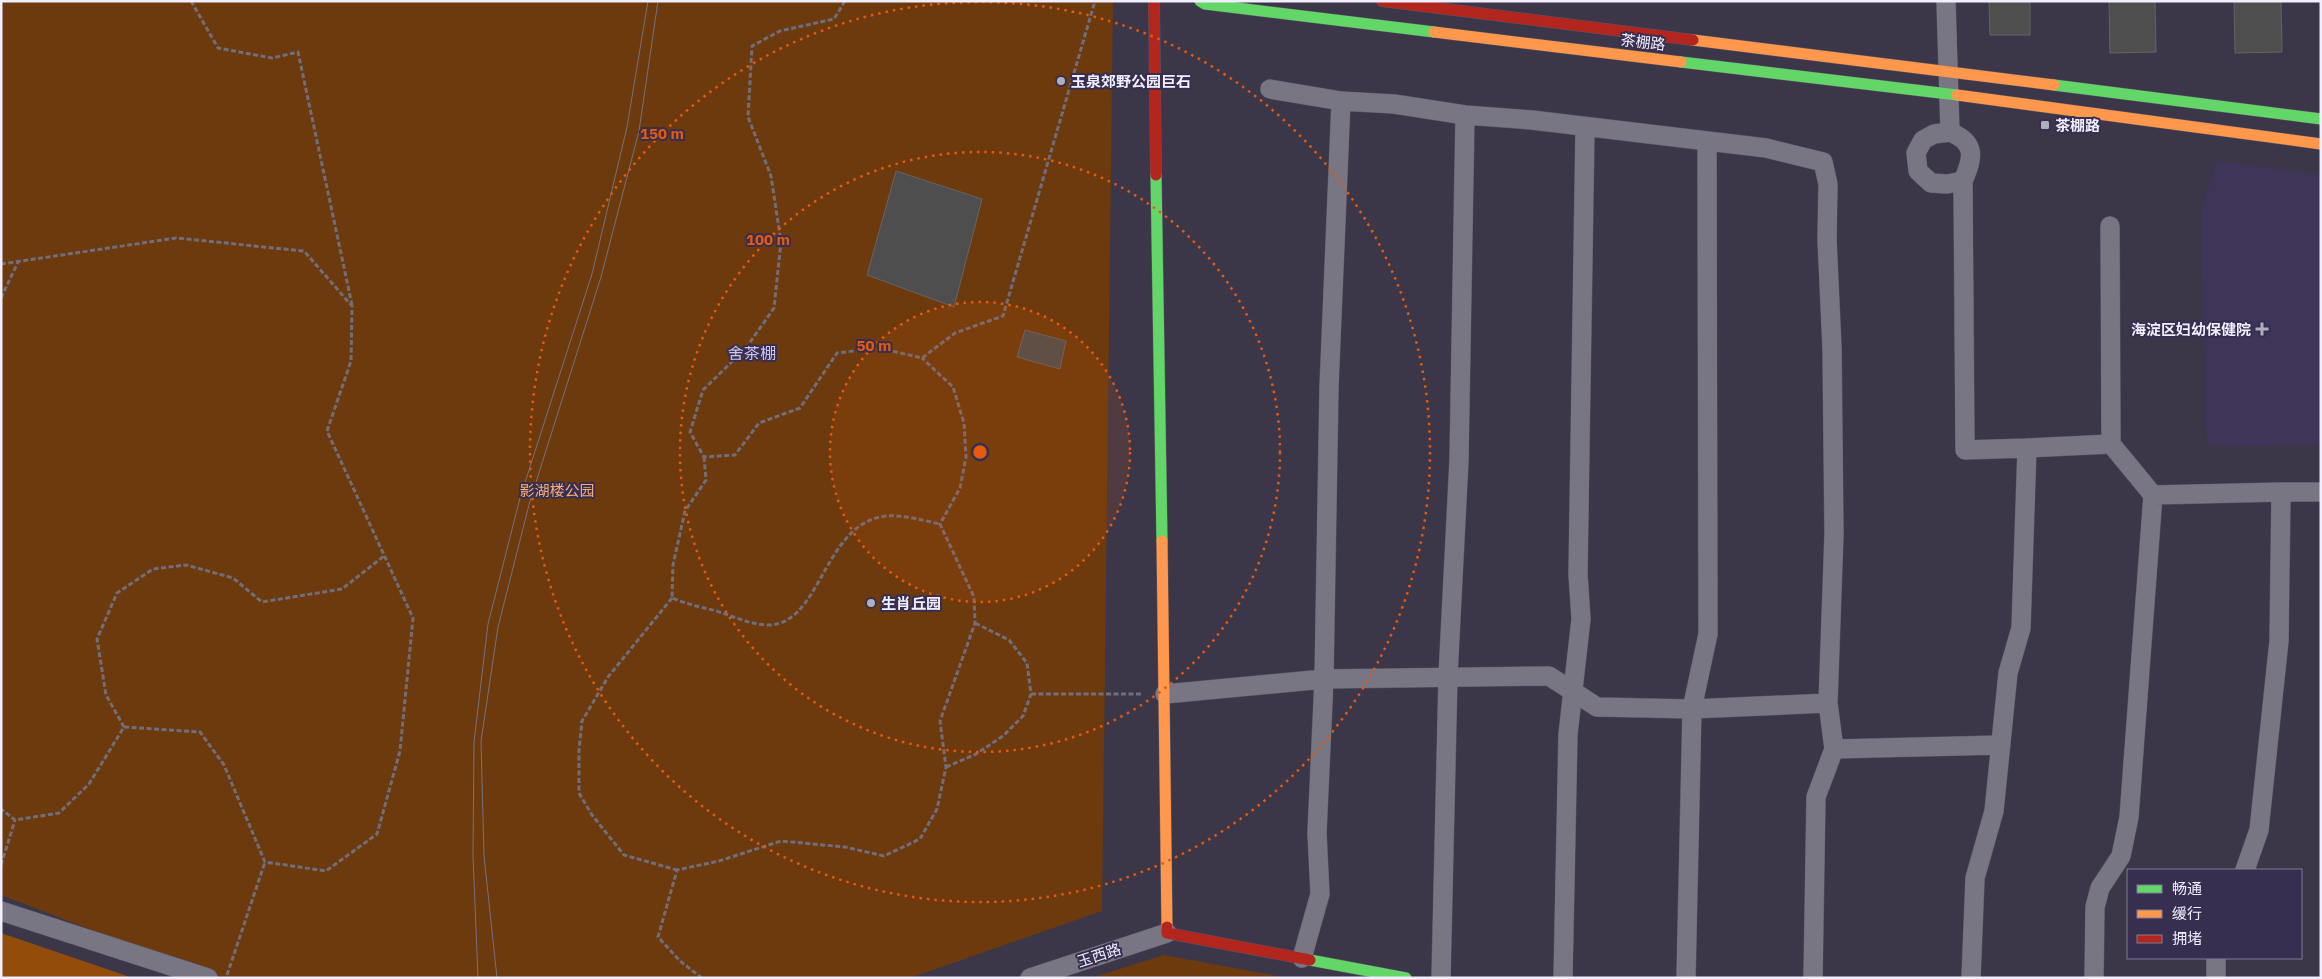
<svg xmlns="http://www.w3.org/2000/svg" width="2322" height="979" viewBox="0 0 2322 979" font-family="'IBM Plex Sans','Noto Sans SC',sans-serif">
<style>
.built{fill:#3e3559}
.green{fill:#6c3a0d}
.forest{fill:#924d0a}
.building{fill:#4e4e4e;stroke:#656464}
.lines{fill:none;stroke-linecap:round;stroke-linejoin:round}
.street-casing{stroke:#595564;stroke-width:20}
.fast-casing{stroke:#595564;stroke-width:12}
.slow-casing{stroke:#595564;stroke-width:12}
.jam-casing{stroke:#595564;stroke-width:12}
.path{stroke:#716e7b;stroke-width:3;stroke-dasharray:5 2.5;stroke-linecap:butt}
.street{stroke:#797684;stroke-width:19}
.fast{stroke:#63d668;stroke-width:11}
.slow{stroke:#ff974d;stroke-width:11}
.jam{stroke:#b3261e;stroke-width:11}
.tram{stroke:#74727f;stroke-width:1}
.ring{fill:none;stroke:#e8590c;stroke-width:2.5;stroke-dasharray:2.5 5}
.poi-dot{fill:#b1aebf;stroke:#372f50;stroke-width:2}
.labels{text-anchor:middle;dominant-baseline:central;stroke-width:4;stroke-linejoin:round;paint-order:stroke}
.street-label{font-size:15px;fill:#f1eeff;stroke:#372f50}
.poi-label{font-size:15px;font-weight:bold;fill:#f1eeff;stroke:#372f50;text-anchor:start}
.park-label{font-size:15px;fill:#faac76;stroke:#372f50}
.neighbourhood-label{font-size:16px;fill:#cdc5ed;stroke:#372f50}
.centre{fill:#e8590c;stroke:#372f50;stroke-width:2.5}
.ring-label{font-size:15px;text-anchor:middle;font-weight:bold;fill:#e8590c;stroke:#372f50;stroke-width:4;stroke-linejoin:round;paint-order:stroke}
</style>
<rect width="100%" height="100%" fill="#3b3748"/>
<path class="built" d="M2216,161L2321,175V444L2207,446L2201,213Z"/>
<path class="green" d="M1,1H1113L1102,911L910,978H217L1,895Z
M1164,955L1288,978H1091Z"/>
<path class="forest" d="M1,933L133,978H1Z"/>
<path class="building" d="M1989,1H2030V35H1990Z
M2109,1H2155L2156,52L2110,53Z
M2234,1H2281L2282,52L2235,53Z
M896,171L982,199L954,307L867,275Z
M1025,330L1066,341L1060,369L1017,357Z"/>
<g class="lines">
<defs>
<path id="street" d="M1946,1L1950,132C1977,143 1973,158 1963,181L1965,450L2027,448
M1270,89L1341,101L1394,104L1465,115L1532,120L1766,148L1823,162L1828,184L1827,239L1832,348L1834,534L1828,703L1834,749L1816,797L1813,978
M1950,132L1934,134L1923,140L1916,153L1918,171L1931,183L1947,184L1963,181
M2153,495L2281,492
M1165,694L1324,679L1549,676L1597,707L1692,709L1708,634L1707,142
M1834,749L2001,745
M2245,870L2259,830L2279,641L2281,492H2321
M1,911L208,978
M1302,958L1320,894L1317,833L1324,679L1329,387L1341,101
M1030,978L1167,933
M1441,978L1448,676L1459,460L1465,115
M1563,978L1568,734L1581,619L1578,574L1585,128
M1686,978L1692,709L1828,703
M1971,978L1975,878L1994,811L2008,673L2021,628L2027,448L2111,444
M2094,978L2095,907L2100,888L2121,856L2129,817L2153,495L2111,444L2110,226
M2216,978V958"/>
<path id="fast" d="M1200,1L1205,4L1434,32
M1681,62L1957,95
M2054,85L2321,119
M1156,175L1162,541
M1310,960L1406,978"/>
<path id="slow" d="M1434,32L1681,62
M1693,40L2054,85
M1957,95L2321,144
M1162,541L1167,927"/>
<path id="jam" d="M1154,1L1156,175
M1382,1L1693,40
M1167,927V933L1310,960"/>
</defs>
<use href="#street" class="street-casing"/>
<use href="#fast" class="fast-casing"/>
<use href="#slow" class="slow-casing"/>
<use href="#jam" class="jam-casing"/>
<path class="path" d="M191,1L218,48L272,58L298,52L352,305
M845,1L834,19L780,31L752,46L748,117L771,176L781,242L774,308L746,348L703,390L690,432L704,457L735,455L759,423L800,408L837,353L879,348L922,358L955,333L1003,316L1095,1
M1,264L176,238L304,251L352,306L351,361L327,431L413,618L400,751L377,834L326,871L265,862L224,765L200,732L124,727L89,784L59,813L15,820L1,809
M1,298L18,262
M704,457L706,480L685,511L673,565L672,598C686,604 701,607 716,611C733,616 748,624 767,625C819,626 822,534 876,518C896,512 920,520 940,524
M672,598L608,677L582,721L579,750V793L592,815L624,855L677,870
M1031,694H1141
M124,727L106,695L97,639L117,593L153,569L186,565L233,578L262,602L342,589L384,556
M946,767L976,754L1003,736L1023,716L1031,694L1027,663L1009,640L975,623
M1,865L15,820
M227,975L265,862
M702,978L680,961L658,937L677,870L719,861L781,841L845,847L884,856L920,839L937,809L946,767L940,721L975,623L974,597L940,524L960,488L966,457L964,423L953,387L922,358"/>
<use href="#street" class="street"/>
<use href="#fast" class="fast"/>
<use href="#slow" class="slow"/>
<use href="#jam" class="jam"/>
<path class="tram" d="M478,978L473,856L474,742L488,624L520,498L592,274L627,127L648,1
M497,978L484,856L481,741L498,627L530,501L601,277L639,131L658,1"/>
</g>
<circle cx="980" cy="452" r="150" fill="#e8590c" fill-opacity=".12"/>
<g class="ring">
<circle cx="980" cy="452" r="150"/>
<circle cx="980" cy="452" r="300"/>
<circle cx="980" cy="452" r="450"/>
</g>
<g class="poi-dot">
<circle cx="1061" cy="81" r="5"/>
<rect x="2040" y="120" width="10" height="10" rx="2.5"/>
<path d="M2259.5 321.5h5v5h5v5h-5v5h-5v-5h-5v-5h5z"/>
<circle cx="871" cy="603" r="5"/>
</g>
<g class="labels">
<g class="street-label">
<text transform="translate(1643 42) rotate(7)">茶棚路</text>
<text transform="translate(1099 955) rotate(-18)">玉西路</text>
</g>
<g class="poi-label">
<text x="1071" y="81">玉泉郊野公园巨石</text>
<text x="2055" y="125">茶棚路</text>
<text x="2251" y="329" text-anchor="end">海淀区妇幼保健院</text>
<text x="881" y="603">生肖丘园</text>
</g>
<g class="park-label">
<text x="557" y="490">影湖楼公园</text>
</g>
<g class="neighbourhood-label">
<text x="752" y="353">舍茶棚</text>
</g>
</g>
<circle cx="980" cy="452" r="8" class="centre"/>
<g class="ring-label">
<text x="662" y="139">150 m</text>
<text x="768" y="245">100 m</text>
<text x="874" y="351">50 m</text>
</g>
<rect width="2322" height="979" fill="none" stroke="#f1eeff" stroke-width="5"/>
<rect x="2127" y="869" width="175" height="90" fill="#372f50" stroke="#817b96"/>
<rect x="2137" y="885" width="25" height="8" fill="#63d668" stroke="#817b96"/>
<text x="2172" y="894" font-size="15" fill="#f1eeff">畅通</text>
<rect x="2137" y="910" width="25" height="8" fill="#ff974d" stroke="#817b96"/>
<text x="2172" y="919" font-size="15" fill="#f1eeff">缓行</text>
<rect x="2137" y="935" width="25" height="8" fill="#b3261e" stroke="#817b96"/>
<text x="2172" y="944" font-size="15" fill="#f1eeff">拥堵</text>
</svg>
